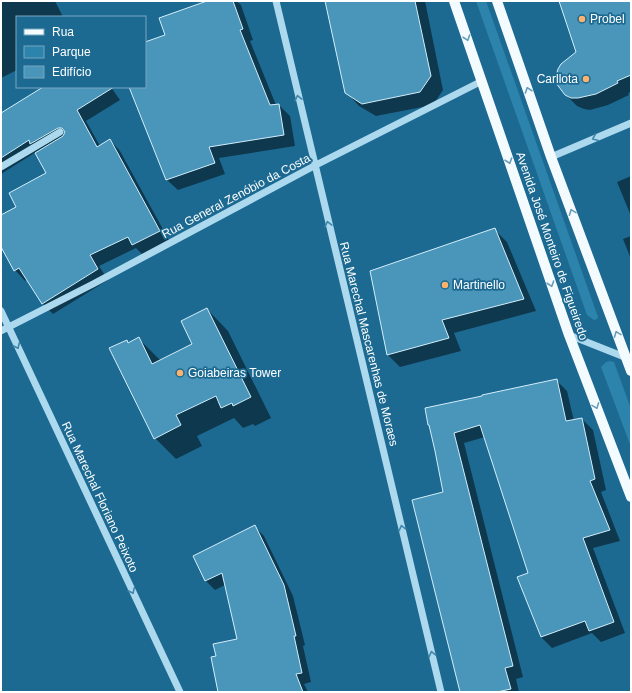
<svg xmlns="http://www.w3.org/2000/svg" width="632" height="693" viewBox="0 0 632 693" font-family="Arial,sans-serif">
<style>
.green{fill:#2c84ad}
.shadow{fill:#0007}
.building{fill:#4a95ba;stroke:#d3eefa}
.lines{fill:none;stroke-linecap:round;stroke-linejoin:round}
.minor{stroke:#add9ee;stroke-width:7}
.major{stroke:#f4fbff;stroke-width:10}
.oneway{stroke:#689db8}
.oneway2{stroke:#4086a9}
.poi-dot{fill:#feb26b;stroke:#1c6a92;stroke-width:1.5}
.labels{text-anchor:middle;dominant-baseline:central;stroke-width:3.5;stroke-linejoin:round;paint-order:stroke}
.poi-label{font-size:12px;fill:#fff;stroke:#1c6a92;text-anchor:start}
.street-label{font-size:12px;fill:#fff;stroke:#1c6a92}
</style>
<rect width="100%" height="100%" fill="#1c6a92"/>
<path class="green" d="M476,1H486L598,317L597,319L594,320L587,315Z
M610,361L614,362L631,409V447L601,367L606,362Z"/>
<path class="shadow" d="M1,1H55L63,17H17V70L1,78Z
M210,1H236L241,5L253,40L250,41L276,105H279L290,116L295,146L219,158L225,174L178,190L166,179L130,87H145V43L166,35Z
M326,1H425L443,90L433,105L376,116L359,106L346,92Z
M560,1H631V92L628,93L629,95L608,105L590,110L584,109L577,106L565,94L578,52Z
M44,87H111L120,100L86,121L100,146L110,140L120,151L170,242L143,255L136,248L99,266L108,280L53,314L43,304L27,279L25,281L15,270L1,245V216L17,208L48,173L36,152L1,174V114Z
M631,176V216L617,182Z
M494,229L507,242L536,311L454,333L461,351L400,367L387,354Z
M631,236V259L623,239Z
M207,309L228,331L271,418L255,426L253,424L243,428L234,418L197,436L202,446L176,459L155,438L127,341L129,343L139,339L160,360L193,344Z
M556,380L567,391L574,421L582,419L593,430L606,490L601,492L620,541L593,548L625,633L601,642L592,633L552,648L541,637L518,577L529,573L485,437L464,443L523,677L516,679L519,692H461L444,493L431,427L429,425Z
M254,526L264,536L293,596L305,645L303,646L311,682L304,684L308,692H221L217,657L238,640L225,585L215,590L206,581L194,556Z"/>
<path class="building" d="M207,1H233L243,29L240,30L270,105L279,104L284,135L209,147L215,163L166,180L129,87H145V42L165,35L159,18Z
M325,1H415L431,76L420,92L362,104L345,93Z
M559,1H631V75L617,81L618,83L596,94L578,98H571L565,95L556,83V76L558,69L561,64L576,52Z
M43,87H114L77,110L97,147L110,139L160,231L132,245L128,237L90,255L98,269L42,304L19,268L14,271L1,247V215L16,207L9,193L46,173L35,153L63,136L65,132L62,128H58L30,144L29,140L1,158V113Z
M495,228L524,299L442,320L449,338L387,355L370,271Z
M207,308L251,397L233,406L232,403L221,408L216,396L176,415L181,425L154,439L109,348L127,340L128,343L139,337L152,364L192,344L181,321Z
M557,379L566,421L582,418L595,479L590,481L610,530L583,538L614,622L589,631L585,621L541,637L517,577L528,573L480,425L454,433L513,666L505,668L511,689L497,692H460L412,500L443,492L435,451L429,425H428L425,408L482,396V395Z
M255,525L284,585L296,636H294L302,673L296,674L303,692H218L211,657L216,656L213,644L237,639L222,573L205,581L193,556Z"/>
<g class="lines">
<path class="minor" d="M276,1L441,692
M551,157L631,123
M1,167L60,132
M1,311L180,692
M1,331L93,284L314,166L482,81
M569,335L627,358"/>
<path class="major" d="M454,1L569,335L631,497
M497,1L551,157L631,371"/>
</g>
<defs><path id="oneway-chevron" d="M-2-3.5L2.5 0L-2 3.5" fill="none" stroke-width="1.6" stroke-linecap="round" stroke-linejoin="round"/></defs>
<g class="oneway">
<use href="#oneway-chevron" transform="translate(467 38) rotate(71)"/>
<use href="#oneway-chevron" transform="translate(528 90) rotate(-109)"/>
<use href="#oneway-chevron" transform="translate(509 161) rotate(71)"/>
<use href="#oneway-chevron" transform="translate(572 212) rotate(-111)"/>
<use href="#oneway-chevron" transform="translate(551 284) rotate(71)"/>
<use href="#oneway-chevron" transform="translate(617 334) rotate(-111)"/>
<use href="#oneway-chevron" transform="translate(596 406) rotate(69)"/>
</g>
<g class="oneway2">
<use href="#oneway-chevron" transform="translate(298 98) rotate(-103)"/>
<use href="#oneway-chevron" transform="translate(595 138) rotate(157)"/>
<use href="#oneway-chevron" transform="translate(328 224) rotate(-104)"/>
<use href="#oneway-chevron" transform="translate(17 346) rotate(65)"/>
<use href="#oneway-chevron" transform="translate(402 528) rotate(-104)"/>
<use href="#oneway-chevron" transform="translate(132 591) rotate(65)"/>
<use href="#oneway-chevron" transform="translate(432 654) rotate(-104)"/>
</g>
<g class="poi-dot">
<circle cx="582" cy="19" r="4"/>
<circle cx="586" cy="79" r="4"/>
<circle cx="445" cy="285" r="4"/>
<circle cx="180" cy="373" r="4"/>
</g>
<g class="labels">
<g class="poi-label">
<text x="590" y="19">Probel</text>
<text x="578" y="79" text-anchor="end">Carllota</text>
<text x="453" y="285">Martinello</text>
<text x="188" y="373">Goiabeiras Tower</text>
</g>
<g class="street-label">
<text transform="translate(236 196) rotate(-28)">Rua General Zenóbio da Costa</text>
<text transform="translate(552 246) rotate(71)">Avenida José Monteiro de Figueiredo</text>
<text transform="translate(369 344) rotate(76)">Rua Marechal Mascarenhas de Moraes</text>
<text transform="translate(100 497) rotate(65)">Rua Marechal Floriano Peixoto</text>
</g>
</g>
<rect width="632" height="693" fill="none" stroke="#ffffff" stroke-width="4"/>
<rect x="16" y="16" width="130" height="72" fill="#1c6a92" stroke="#77a6be"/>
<rect x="24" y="29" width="20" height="6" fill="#f4fbff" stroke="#77a6be"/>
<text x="52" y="36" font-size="12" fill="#ffffff">Rua</text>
<rect x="24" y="46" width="20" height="12" fill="#2c84ad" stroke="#77a6be"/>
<text x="52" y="56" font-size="12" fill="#ffffff">Parque</text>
<rect x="24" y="66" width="20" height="12" fill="#4a95ba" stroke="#77a6be"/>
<text x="52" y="76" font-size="12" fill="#ffffff">Edifício</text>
</svg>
